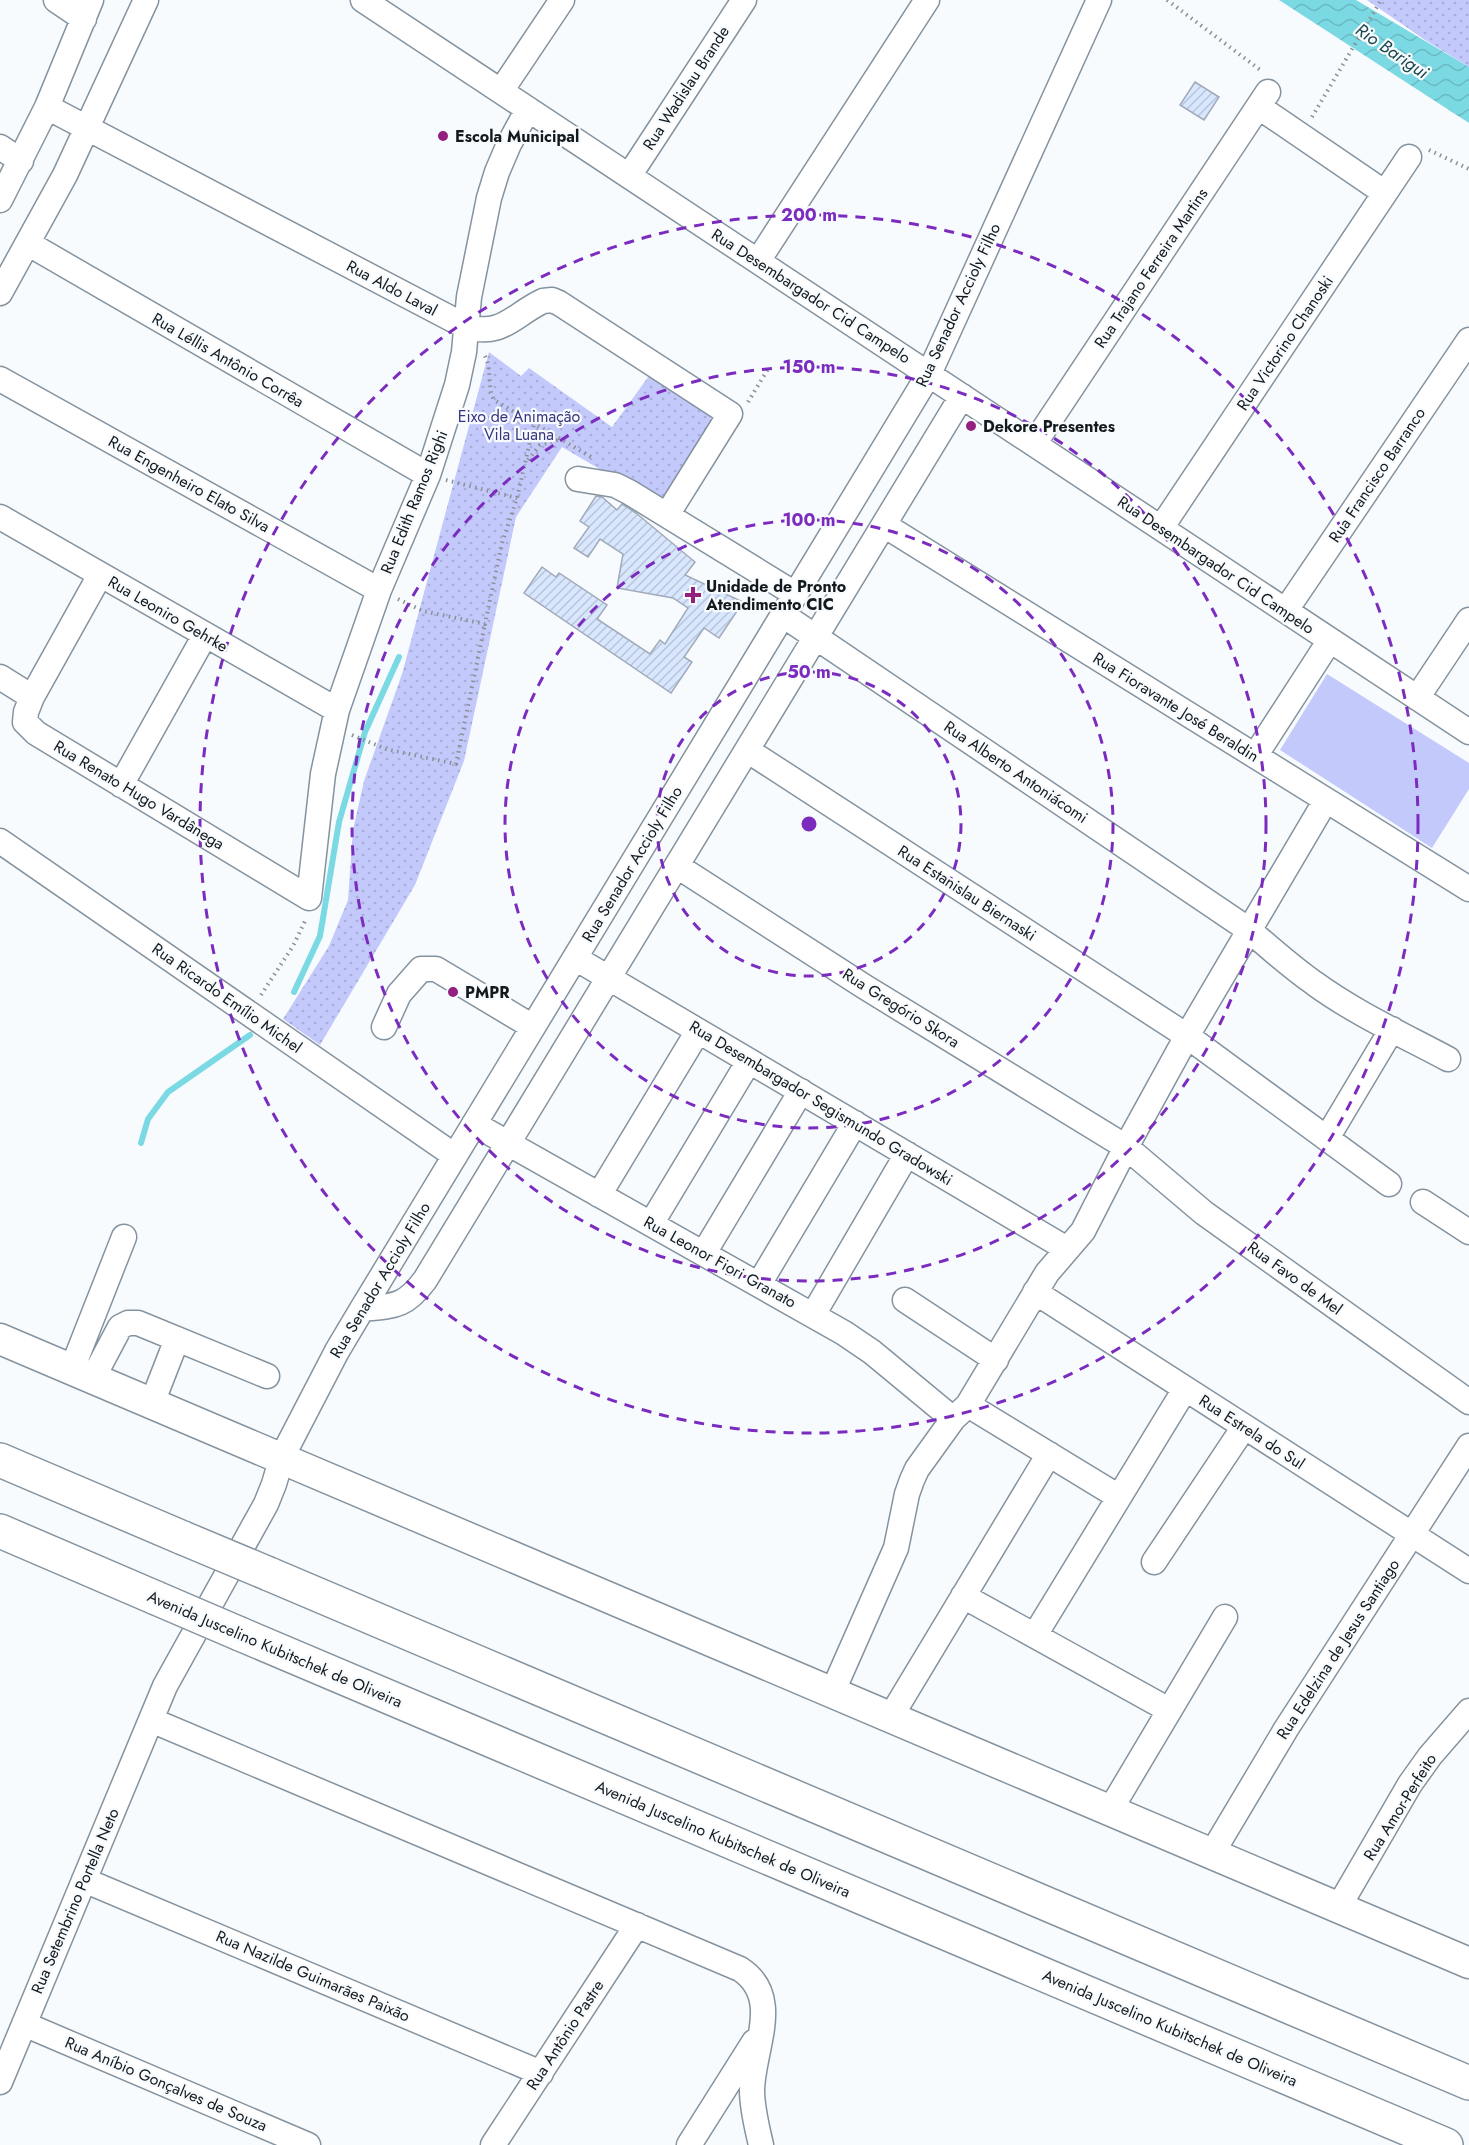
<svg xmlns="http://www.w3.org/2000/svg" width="1469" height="2145" viewBox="0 0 1469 2145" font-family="Jost,sans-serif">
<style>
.park{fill:url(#park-dots)}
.pitch{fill:#c4c9fc}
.water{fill:url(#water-waves)}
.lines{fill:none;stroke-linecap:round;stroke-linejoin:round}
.stream{stroke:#7bd9e3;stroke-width:6}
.building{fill:url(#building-hatch);stroke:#a0aab9;stroke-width:1.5}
.minor-casing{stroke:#84939f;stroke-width:27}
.major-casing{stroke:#84939f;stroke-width:33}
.highway-casing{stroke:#84939f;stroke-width:36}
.path{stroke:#8b9093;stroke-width:4;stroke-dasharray:1.5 4.5;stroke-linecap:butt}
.minor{stroke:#fff;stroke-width:24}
.major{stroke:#fff;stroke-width:30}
.highway{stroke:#fff;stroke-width:33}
.highway-bridge-casing{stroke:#84939f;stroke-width:36;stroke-linecap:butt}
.highway-bridge{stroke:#fff;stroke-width:33}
.ring{fill:none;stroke:#7b2cbf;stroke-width:3;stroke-dasharray:10 8}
.poi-dot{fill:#931f7e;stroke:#f8fbfe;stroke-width:2}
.labels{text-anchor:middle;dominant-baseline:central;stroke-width:4.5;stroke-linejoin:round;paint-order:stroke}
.street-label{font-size:16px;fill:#13191d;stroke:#f8fbfe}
.poi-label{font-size:16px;font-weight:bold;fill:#13191d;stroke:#f8fbfe;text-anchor:start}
.park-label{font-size:16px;fill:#37357e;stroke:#f8fbfe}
.water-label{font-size:18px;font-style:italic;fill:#1b474b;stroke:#f8fbfe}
.centre{fill:#7b2cbf;stroke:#f8fbfe;stroke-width:3}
.ring-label{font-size:18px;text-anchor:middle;font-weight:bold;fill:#7b2cbf;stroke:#f8fbfe;stroke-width:4.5;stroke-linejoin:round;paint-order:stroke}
</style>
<defs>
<pattern id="park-dots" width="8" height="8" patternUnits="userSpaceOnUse" patternTransform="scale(1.5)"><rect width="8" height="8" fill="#c4c9fc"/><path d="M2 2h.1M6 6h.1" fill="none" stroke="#a8acd8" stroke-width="1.8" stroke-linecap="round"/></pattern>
<pattern id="water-waves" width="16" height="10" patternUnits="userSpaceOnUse" patternTransform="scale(1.5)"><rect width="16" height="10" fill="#7bd9e3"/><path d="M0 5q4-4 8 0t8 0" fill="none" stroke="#69bac2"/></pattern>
<pattern id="building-hatch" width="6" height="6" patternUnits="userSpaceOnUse" patternTransform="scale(1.5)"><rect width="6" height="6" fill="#d8e6fe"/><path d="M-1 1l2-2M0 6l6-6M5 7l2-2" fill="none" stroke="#b8c5d9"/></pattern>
</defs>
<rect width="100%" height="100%" fill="#f8fbfe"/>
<path class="park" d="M1367,0H1469V67L1425,40Z
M489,352L521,376L529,368L612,427L651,373L717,418L661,505L562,447L516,517L464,761L415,885L320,1045L283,1019L329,946L348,900L353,830L364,781L402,674Z"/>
<path class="pitch" d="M1327,674L1469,763V789L1432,848L1280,750Z"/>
<path class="water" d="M1279,0H1356L1469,67V123Z"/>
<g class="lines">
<path class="stream" d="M294,992L320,936L339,822L365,732L399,657
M141,1143L148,1119L168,1092L250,1035"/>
</g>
<path class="building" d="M1195,82L1219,97L1204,120L1180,105Z
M596,496L602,497L617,510L622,504L636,513L695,562L685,575L743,602L719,638L704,628L684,657L692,662L671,693L524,593L542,567L556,577L559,573L607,605L597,619L650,654L660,640L665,644L688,608L673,598L617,588L623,554L600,539L588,557L574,548L589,527L580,521Z"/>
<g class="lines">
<defs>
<path id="minor" d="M56,0L84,19
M363,0L1469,732
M501,91L562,0
M47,107L465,326C502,338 513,315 543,301L552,300L559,303L730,414L672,507
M1259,107L1385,193
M0,147L21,161
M629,176L744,0
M0,200L47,107L91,0
M29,244L428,475
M758,261L927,0
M0,293L65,175L146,0
M0,379L379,590
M1034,444L1268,92
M578,479L615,485L629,492L795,594
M0,517L337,710
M884,525L1469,889
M1161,528L1409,157
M1286,610L1469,340
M783,615L1249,930C1270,948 1291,967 1314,983C1355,1013 1403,1035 1448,1059
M0,677L32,697L26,712L25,722L36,733L309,898L323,774L337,710L379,590L428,475L457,385L464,352L469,297L489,198L497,172L509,144L528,109
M32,697L100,575
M1417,698L1469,620
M747,750L1187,1036L1389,1184
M1255,756L1330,640
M121,785L205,635
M0,841L455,1156
M677,866L865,987L1126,1147L1204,1213L1469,1402
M575,958L1067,1249
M384,1027L399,994L421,969H436L533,1027
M474,1124L844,1333L872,1352L953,1419
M1327,1138L1392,1029
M599,1195L698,1031
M1423,1202L1469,1232
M651,1224L749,1061
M704,1253L801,1091
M759,1284L855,1123
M1035,1292L1469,1571
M905,1300L996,1360
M362,1309C394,1306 405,1307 425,1280L962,396
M813,1315L907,1154
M72,1369L124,1237
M93,1378L120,1327L128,1323H138L267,1376
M152,1403L177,1339
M968,1405L1119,1497
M1154,1562L1244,1427
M963,1596L1169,1710
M1035,1635L1185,1389
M832,1693L896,1548L907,1494L912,1480L917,1469L953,1419L968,1405L1047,1273L1083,1231L1126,1147L1187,1036L1326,800
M890,1718L1049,1454
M151,1720L740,1969C783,1997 753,2048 752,2090C752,2109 757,2127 761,2145
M1109,1812L1225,1617
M1211,1855L1286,1729L1469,1446
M84,1880L541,2073
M1338,1908L1410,1784L1430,1756L1469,1711
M24,2024L308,2145
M0,2082L165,1686L266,1504L274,1484L282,1457L337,1351L362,1309L929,374L1099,0
M493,2145L637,1925
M689,2145L754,2042"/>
<path id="major" d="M0,1339L1469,1963"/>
<path id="highway" d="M0,1460L183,1538
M0,1531L156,1598
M269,1574L1469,2083
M240,1634L1446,2145"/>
</defs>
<use href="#minor" class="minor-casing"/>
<use href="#major" class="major-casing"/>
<use href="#highway" class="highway-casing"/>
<path class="path" d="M1167,0L1263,72
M1312,117L1381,0
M1429,150L1469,169
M485,356C492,370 487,387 494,400L593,458
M748,402L768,369
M528,460L540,445L561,439
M446,480L517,498
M398,599L423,611L485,624L502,543L517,498L534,424
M352,735L386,749L456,764L485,624
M261,995L293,946L306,919"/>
<use href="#minor" class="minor"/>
<use href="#major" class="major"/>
<use href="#highway" class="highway"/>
<defs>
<path id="highway-bridge" d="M183,1538L269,1574
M156,1598L240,1634"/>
</defs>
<use href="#highway-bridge" class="highway-bridge-casing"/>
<use href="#highway-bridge" class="highway-bridge"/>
</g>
<g class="ring">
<circle cx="809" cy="824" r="152"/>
<circle cx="809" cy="824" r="304"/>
<circle cx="809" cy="824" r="457"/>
<circle cx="809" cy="824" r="609"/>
</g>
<g class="poi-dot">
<circle cx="443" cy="136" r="6"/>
<circle cx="971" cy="426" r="6"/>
<path d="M690 586h6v6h6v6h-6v6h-6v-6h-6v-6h6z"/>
<circle cx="453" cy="992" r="6"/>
</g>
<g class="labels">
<g class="street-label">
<text transform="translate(686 88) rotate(-57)">Rua Wadislau Brande</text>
<text transform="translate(1151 268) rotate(-56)">Rua Trajano Ferreira Martins</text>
<text transform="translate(392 288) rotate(28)">Rua Aldo Laval</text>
<text transform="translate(811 296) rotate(33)">Rua Desembargador Cid Campelo</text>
<text transform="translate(958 305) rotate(-65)">Rua Senador Accioly Filho</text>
<text transform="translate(1285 343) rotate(-56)">Rua Victorino Chanoski</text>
<text transform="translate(228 360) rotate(30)">Rua Léllis Antônio Corrêa</text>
<text transform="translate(1377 475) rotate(-56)">Rua Francisco Barranco</text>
<text transform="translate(189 484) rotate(29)">Rua Engenheiro Elato Silva</text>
<text transform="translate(414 502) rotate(-68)">Rua Edith Ramos Righi</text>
<text transform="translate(1216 565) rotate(34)">Rua Desembargador Cid Campelo</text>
<text transform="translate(168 614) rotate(30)">Rua Leoniro Gehrke</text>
<text transform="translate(1176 707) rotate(32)">Rua Fioravante José Beraldin</text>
<text transform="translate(1016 772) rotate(34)">Rua Alberto Antoniácomi</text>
<text transform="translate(139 795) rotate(31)">Rua Renato Hugo Vardânega</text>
<text transform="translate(632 864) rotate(-59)">Rua Senador Accioly Filho</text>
<text transform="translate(967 893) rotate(33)">Rua Estanislau Biernaski</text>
<text transform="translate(227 998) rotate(35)">Rua Ricardo Emílio Michel</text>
<text transform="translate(901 1008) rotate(32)">Rua Gregório Skora</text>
<text transform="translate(821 1103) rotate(31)">Rua Desembargador Segismundo Gradowski</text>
<text transform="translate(720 1262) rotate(29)">Rua Leonor Fiori Granato</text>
<text transform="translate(1295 1278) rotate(36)">Rua Favo de Mel</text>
<text transform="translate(380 1280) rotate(-59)">Rua Senador Accioly Filho</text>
<text transform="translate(1252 1432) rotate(33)">Rua Estrela do Sul</text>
<text transform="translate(275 1649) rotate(23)">Avenida Juscelino Kubitschek de Oliveira</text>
<text transform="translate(1338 1649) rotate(-57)">Rua Edelzina de Jesus Santiago</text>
<text transform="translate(1400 1807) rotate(-58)">Rua Amor-Perfeito</text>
<text transform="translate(723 1839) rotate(23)">Avenida Juscelino Kubitschek de Oliveira</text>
<text transform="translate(75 1901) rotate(-67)">Rua Setembrino Portella Neto</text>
<text transform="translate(313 1976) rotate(23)">Rua Nazilde Guimarães Paixão</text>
<text transform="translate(1170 2028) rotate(23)">Avenida Juscelino Kubitschek de Oliveira</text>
<text transform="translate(565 2035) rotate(-57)">Rua Antônio Pastre</text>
<text transform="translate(166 2084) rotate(23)">Rua Aníbio Gonçalves de Souza</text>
</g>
<g class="poi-label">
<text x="455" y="136">Escola Municipal</text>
<text x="983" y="426">Dekore Presentes</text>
<text x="706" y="586">Unidade de Pronto<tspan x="706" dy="18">Atendimento CIC</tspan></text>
<text x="465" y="992">PMPR</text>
</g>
<g class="park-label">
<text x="519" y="416">Eixo de Animação<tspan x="519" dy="18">Vila Luana</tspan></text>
</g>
<g class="water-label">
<text transform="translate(1392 51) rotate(34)">Rio Barigui</text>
</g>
</g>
<circle cx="809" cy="824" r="9" class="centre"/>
<g class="ring-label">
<text x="809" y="221">200 m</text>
<text x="809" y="373">150 m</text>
<text x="809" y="526">100 m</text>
<text x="809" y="678">50 m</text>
</g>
</svg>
